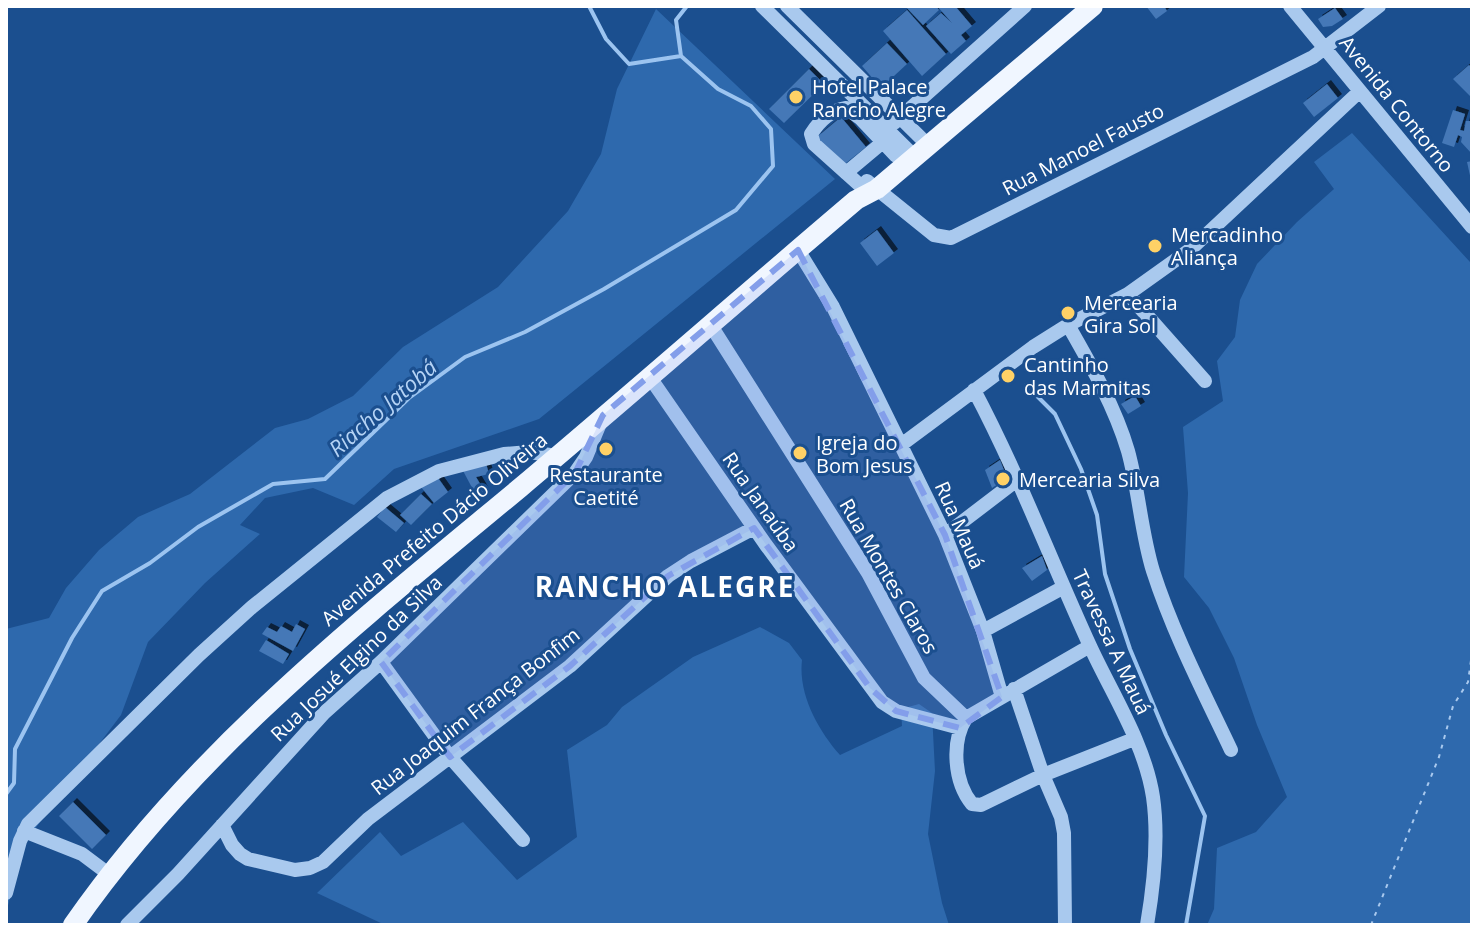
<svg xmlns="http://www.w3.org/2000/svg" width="1478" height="931" viewBox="0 0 1478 931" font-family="'Open Sans',sans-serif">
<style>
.green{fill:#2e69ad}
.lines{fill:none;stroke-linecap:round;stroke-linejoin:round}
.stream{stroke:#9cc4f0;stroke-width:4}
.building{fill:#4478b7;filter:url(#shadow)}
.path{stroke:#a9c9ee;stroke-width:2;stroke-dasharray:4 6;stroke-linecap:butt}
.minor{stroke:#a9c9ee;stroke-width:14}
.major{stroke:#f0f6ff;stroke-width:20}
.marked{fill:#839eea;fill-opacity:0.2;stroke:#839eea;stroke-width:6;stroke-dasharray:16 10;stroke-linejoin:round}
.poi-dot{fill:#ffd166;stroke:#1b4f8f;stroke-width:3}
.labels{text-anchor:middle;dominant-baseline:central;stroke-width:6;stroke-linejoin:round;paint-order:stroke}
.poi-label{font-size:20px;fill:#fff;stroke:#1b4f8f;text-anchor:start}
.street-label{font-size:20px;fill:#fff;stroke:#1b4f8f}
.water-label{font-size:22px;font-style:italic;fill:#b5d3f5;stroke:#1b4f8f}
.district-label{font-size:28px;font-weight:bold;letter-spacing:2px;fill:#fff;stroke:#1b4f8f}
</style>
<defs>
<filter id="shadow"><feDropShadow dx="4" dy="-4" stdDeviation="0" flood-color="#0009"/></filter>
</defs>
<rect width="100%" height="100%" fill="#1b4f8f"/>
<path class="green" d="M656,9L835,179L539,419L394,469L354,505L313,488L265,498L240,525L260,534L205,583L148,642L121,715L25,842L6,913V629L49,618L66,588L99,550L138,517L190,494L275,428L308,419L353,396L403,347L498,287L568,211L601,154L617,89Z
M1352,133L1470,262L1472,298V925H1207L1214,909L1217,848L1256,832L1287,797L1257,725L1234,658L1209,608L1184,577L1188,493L1183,427L1223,401L1217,361L1235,337L1240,300L1257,264L1297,222L1334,189L1314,162Z
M760,627L789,643L802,660C798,694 818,730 840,755L902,726L901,709L919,704L932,713L935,771L928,834L942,903L949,925H385L317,893L380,832L401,856L463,822L517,880L577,837L567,750L607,725L622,707L693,657Z"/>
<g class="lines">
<path class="stream" d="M589,6L606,39L629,64L681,56
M1026,385L1055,414L1081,469L1097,515L1105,574L1130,649L1166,735L1205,816L1186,925
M6,794L14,783L15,749L72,638L102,591L150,563L198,527L273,484L325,479L409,398L465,357L525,332L604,289L736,210L773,166L771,129L751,106L718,89L681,56L676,20L687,6"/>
</g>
<path class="building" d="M905,6H936L939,10L923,25Z
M937,6H955L972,26L961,35L966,41L951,54L926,26L941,13L952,23Z
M1146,6H1164L1167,11L1156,19Z
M1335,8L1343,19L1332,26L1323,27L1318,19Z
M907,10L946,54L922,76L883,31Z
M887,43L907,64L881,88L862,66Z
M1469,65L1472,68V98L1453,79Z
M809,69L824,84L784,123L769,109Z
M1327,84L1338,98L1314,117L1303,103Z
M1453,110L1465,114L1460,130L1464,131L1466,121H1472V154L1461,142L1462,137L1458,135L1454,147L1442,143Z
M841,117L866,147L841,167L817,137Z
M1472,161V179L1471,180L1467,162Z
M877,230L894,253L877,266L860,243Z
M1135,396L1141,406L1128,414L1121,404Z
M485,460L489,474L476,477L485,492L478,499L461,467Z
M1000,460L1007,478L992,488L985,470Z
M436,475L448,492L434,503L421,487Z
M421,494L432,504L411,525L400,515Z
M385,507L404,523L396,532L377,517Z
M1042,556L1047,570L1032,581L1022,568Z
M296,624L305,629L293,651L262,634L267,627L277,632L281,626L292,632Z
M266,640L289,654L283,664L259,651Z
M73,802L106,835L92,849L59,816Z"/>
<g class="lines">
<path class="path" d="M1371,925L1439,757L1453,706L1468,682L1472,653"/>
<path class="minor" d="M762,6L915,157
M787,6L928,145
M1290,6L1472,227
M894,123L1025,6
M846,173L883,142
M867,181L934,235L951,238L1313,57L1379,6
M863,188L814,144L811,134C820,120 831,110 846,108L860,118L896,156
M798,250L833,307L945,535L983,631L1002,697
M1128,294L1205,381
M710,324L868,573L924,678L966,718
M1068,325C1091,365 1115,407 1128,451C1139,491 1141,532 1153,571C1173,633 1203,691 1231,750
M649,376L766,545L882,702L896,711L960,728
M974,390C1018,473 1051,561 1090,646C1112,694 1145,744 1153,797C1159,839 1154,884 1147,925
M901,445L1033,347L1068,325L1128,294L1191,249L1360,91
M945,535L1017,480
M983,631L1064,587
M1090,646L966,718C951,742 954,782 972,804L981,805L1043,775L1134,739
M381,662L450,757L523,840
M1014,689L1043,775L1061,817L1064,833L1065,925
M222,825L232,845L240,854L248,859L295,870L310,868L323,862L368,819L570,666L668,576L691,561L754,528
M24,831L82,854L110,875
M6,893L20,841L28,824L199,655L252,607L387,498L439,471L504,454L529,452L557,456
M127,925L178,874L324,713L381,662L575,473L586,457L601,421"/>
<path class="major" d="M73,925C193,752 361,620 521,487C634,392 744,295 856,200L877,189L1093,6"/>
</g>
<path class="marked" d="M798,250L945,535L1002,697L960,728L896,711L870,688L754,528L668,576L570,666L450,757L381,662L575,473L603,415Z"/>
<g class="poi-dot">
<circle cx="796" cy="97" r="8"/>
<circle cx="1155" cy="246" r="8"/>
<circle cx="1068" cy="313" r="8"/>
<circle cx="1008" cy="376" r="8"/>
<circle cx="606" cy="449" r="8"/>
<circle cx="800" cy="453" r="8"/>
<circle cx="1003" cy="479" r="8"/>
</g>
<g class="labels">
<g class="poi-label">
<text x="812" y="86">Hotel Palace<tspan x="812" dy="23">Rancho Alegre</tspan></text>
<text x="1171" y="234">Mercadinho<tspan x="1171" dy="23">Aliança</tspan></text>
<text x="1084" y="302">Mercearia<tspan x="1084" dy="23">Gira Sol</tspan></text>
<text x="1024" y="364">Cantinho<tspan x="1024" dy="23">das Marmitas</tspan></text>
<text x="816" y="442">Igreja do<tspan x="816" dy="23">Bom Jesus</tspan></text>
<text x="606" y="474" text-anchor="middle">Restaurante<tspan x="606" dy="23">Caetité</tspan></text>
<text x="1019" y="479">Mercearia Silva</text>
</g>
<g class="street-label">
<text transform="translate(1397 104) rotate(51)">Avenida Contorno</text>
<text transform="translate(1083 149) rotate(-27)">Rua Manoel Fausto</text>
<text transform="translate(761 502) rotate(55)">Rua Janaúba</text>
<text transform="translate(960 525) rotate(66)">Rua Mauá</text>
<text transform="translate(434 529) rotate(-40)">Avenida Prefeito Dácio Oliveira</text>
<text transform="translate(889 576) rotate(60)">Rua Montes Claros</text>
<text transform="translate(1112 642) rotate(65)">Travessa A Mauá</text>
<text transform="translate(356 658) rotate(-44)">Rua Josué Elgino da Silva</text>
<text transform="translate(475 711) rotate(-38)">Rua Joaquim França Bonfim</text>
</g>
<g class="water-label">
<text transform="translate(382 407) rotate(-41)">Riacho Jatobá</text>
</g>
<g class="district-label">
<text x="665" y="586">RANCHO ALEGRE</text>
</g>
</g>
<rect width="1478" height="931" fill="none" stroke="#ffffff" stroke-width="16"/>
</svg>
